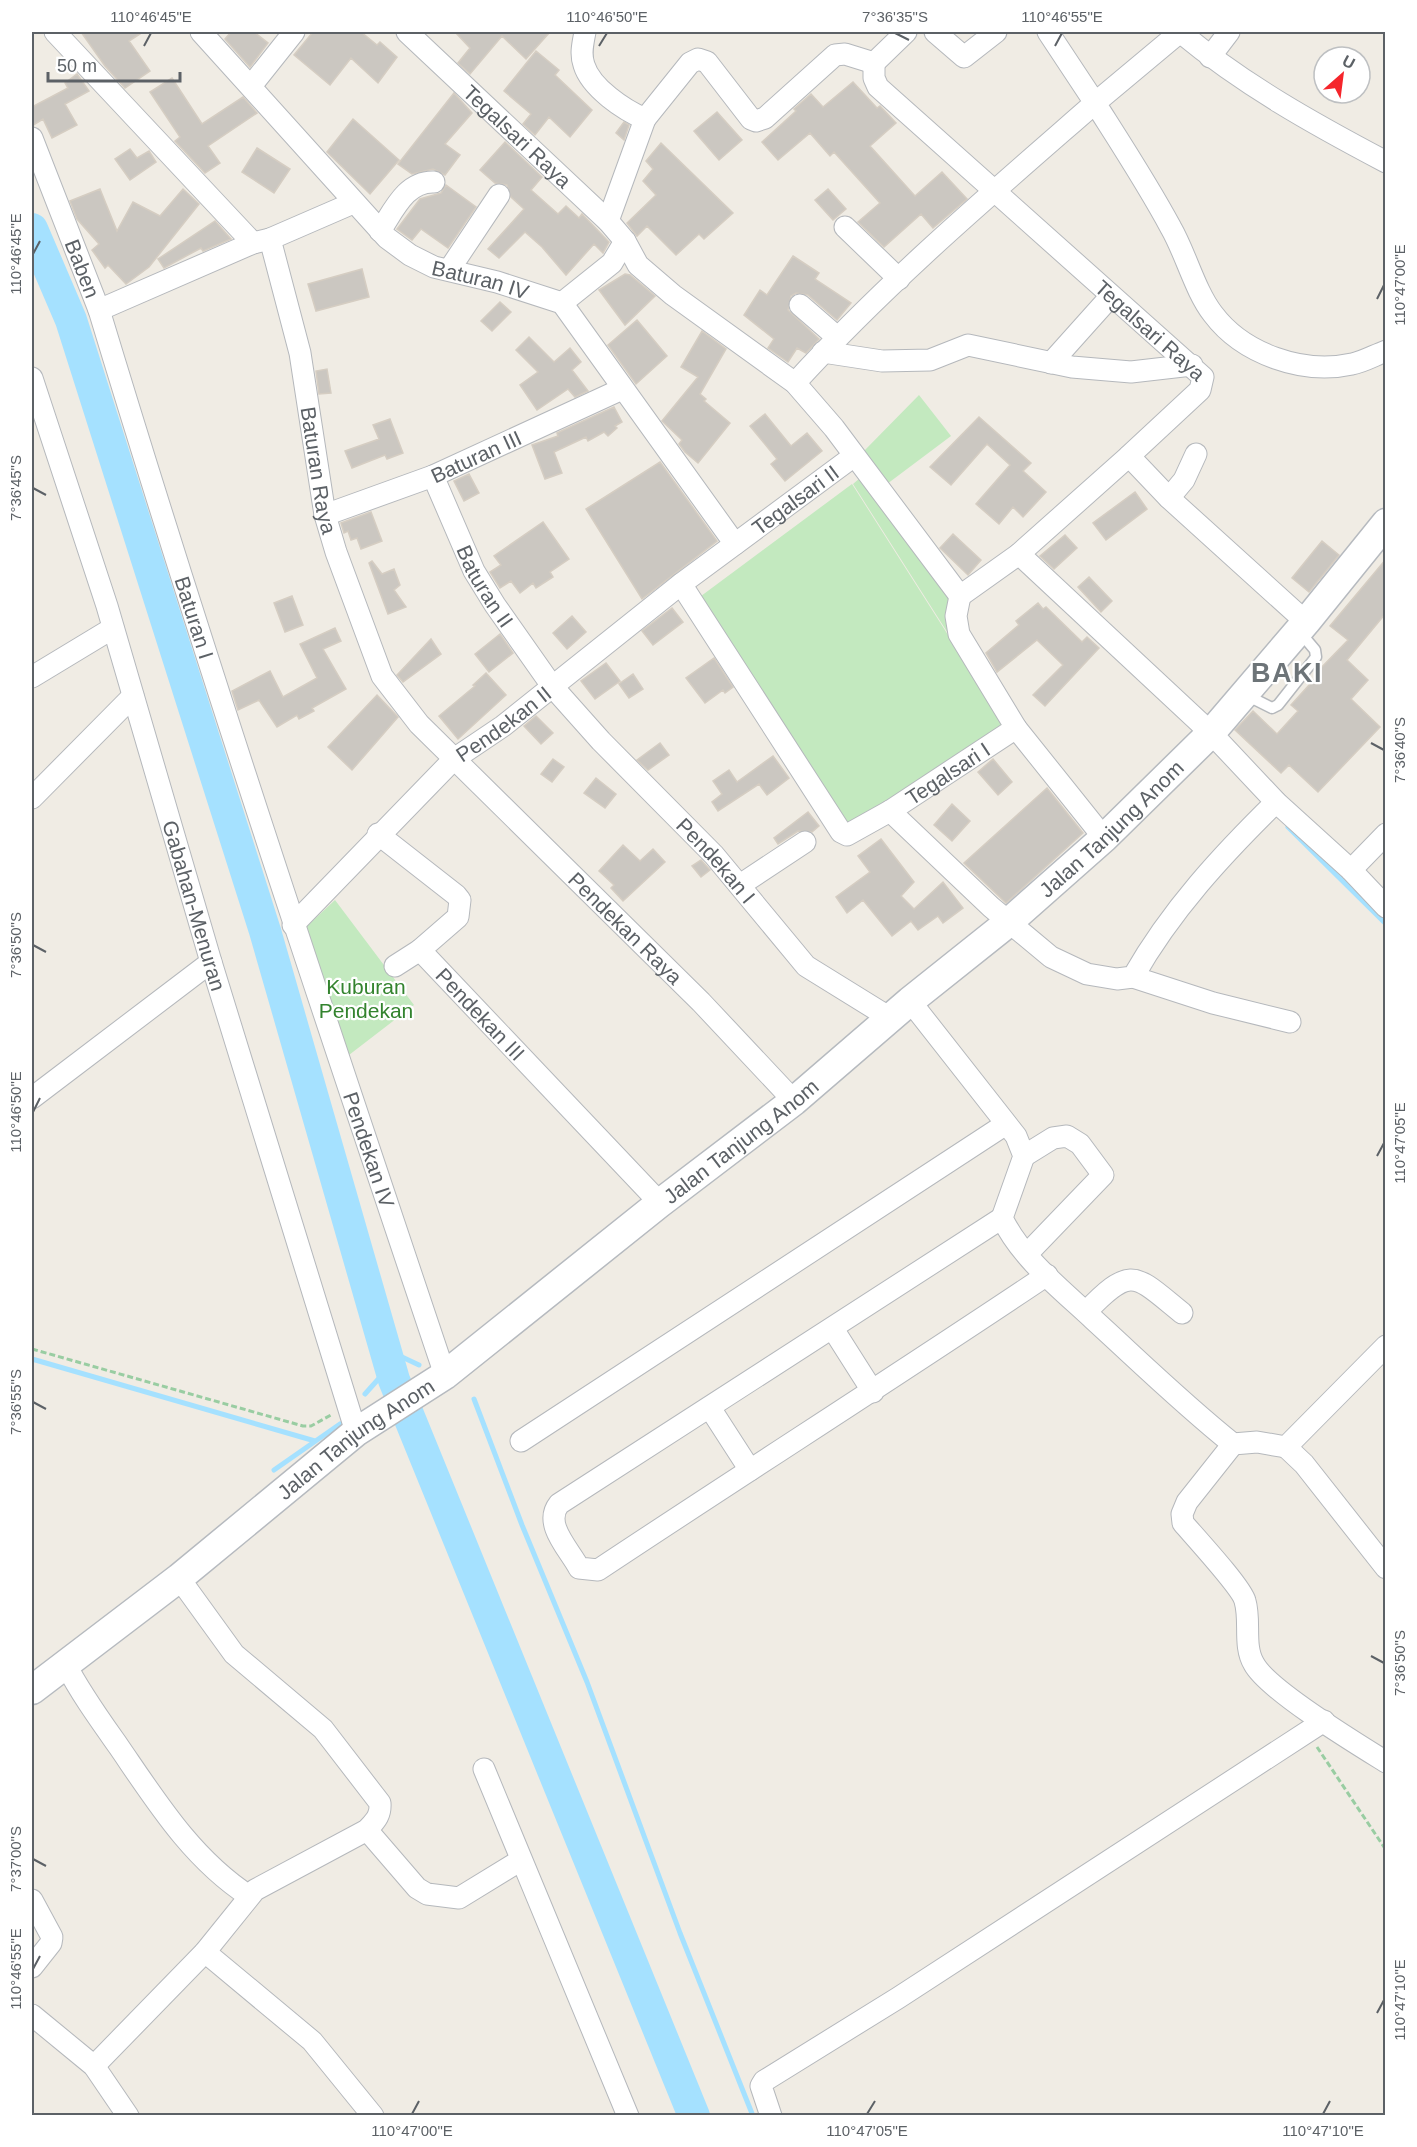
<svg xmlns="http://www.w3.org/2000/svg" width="1417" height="2147" viewBox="0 0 1417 2147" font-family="Helvetica,sans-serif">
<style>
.green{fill:#c3e9bf}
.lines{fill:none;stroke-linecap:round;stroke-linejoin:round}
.stream{stroke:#a5e1ff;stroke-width:5}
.river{stroke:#a5e1ff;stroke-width:32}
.building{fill:#cbc7c1;stroke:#d5cdc2;stroke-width:1.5}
.lane-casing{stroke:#b5b8bc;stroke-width:13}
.street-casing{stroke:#b5b8bc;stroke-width:23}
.secondary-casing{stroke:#b6babf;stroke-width:31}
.path{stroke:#99cda2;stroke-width:3;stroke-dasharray:6 3;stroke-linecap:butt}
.lane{stroke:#fff;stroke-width:10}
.street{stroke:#fff;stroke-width:21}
.secondary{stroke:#fff;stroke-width:28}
.ticks{fill:none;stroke:#5c6166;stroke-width:2}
.labels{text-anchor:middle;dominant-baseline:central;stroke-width:4.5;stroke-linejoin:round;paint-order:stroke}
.street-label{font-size:21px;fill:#5c6166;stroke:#fff}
.park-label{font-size:21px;fill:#33832e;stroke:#fff}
.district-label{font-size:27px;font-weight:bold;letter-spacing:1.5px;fill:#6d7478;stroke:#fff}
.neatline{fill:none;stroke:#5c6166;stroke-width:2}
.ticks-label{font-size:15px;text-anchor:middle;fill:#5c6166}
</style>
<rect width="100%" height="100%" fill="#f0ece4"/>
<path class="green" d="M919,395L951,436L887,484L864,451Z
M860,478L950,600L951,638L853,484Z
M852,484L1011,734L855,839L693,602Z
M335,900L414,1005L349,1055L305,928Z"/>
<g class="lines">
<path class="stream" d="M1288,827L1386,924
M385,1349L419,1365
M32,1359L315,1441
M365,1394L390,1366
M474,1399L522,1525L587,1682L680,1933L753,2116
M274,1470L340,1424"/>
<path class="river" d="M32,229L71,320L265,931L394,1380L694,2116"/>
</g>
<path class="building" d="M81,32H143L129,41L150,71L125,88L105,66Z
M231,32H254L268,43L250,67L225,39Z
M313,32H361L377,45L380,42L397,57L378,83L351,58L330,85L294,55Z
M455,32H550L526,59L502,36L470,74L458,63L470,48Z
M536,51L559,70L555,75L592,110L570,137L549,117L535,135L523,124L531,114L504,91Z
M77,74L89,91L65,104L77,125L52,138L43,119L32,126V107L68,88L65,83Z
M172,78L202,124L243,97L257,113L208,146L220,163L205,173L175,141L180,137L150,92Z
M853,82L877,108L880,106L896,123L870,146L915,196L942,172L967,199L933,228L921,214L884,247L858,222L880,203L834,152L830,156L810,133L778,160L762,142L796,111L794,109L811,94L823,107Z
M454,93L472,113L445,144L460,155L445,175L433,169L412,174L398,164Z
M717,112L742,140L719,160L694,131Z
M353,119L399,160L370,194L327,152Z
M624,122L629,125L624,140L616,133Z
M505,142L542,177L531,190L558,214L566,206L579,218L582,214L609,242L603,253L594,244L566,275L542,247L525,232L499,258L488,249L524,209L511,197L507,185L495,183L480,170Z
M661,143L733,213L704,239L699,234L676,255L647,226L637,236L627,223L656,195L643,181L653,169L646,161Z
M257,148L290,169L274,193L242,172Z
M130,149L137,158L149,151L156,162L130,180L115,159Z
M446,185L476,207L448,248L421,229L412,240L397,229L420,199L441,193Z
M100,189L117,231L133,202L160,216L183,189L199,204L149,267L126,284L108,265L105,268L92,250L99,244L77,219L70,201Z
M828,189L846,209L833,220L815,200Z
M215,221L231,239L203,251L201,248L164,268L158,259Z
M793,256L819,273L815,279L851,303L837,320L808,295L796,293L791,296L788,310L819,339L806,353L797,348L788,362L768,348L774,339L744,315L760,290L767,295Z
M362,269L369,297L316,311L308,284Z
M625,274L630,275L655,296L625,325L599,290Z
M500,302L511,312L492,331L481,321Z
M637,320L667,356L636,384L608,345Z
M702,331L726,349L700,394L706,399L704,401L730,423L698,463L685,452L679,444L682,440L662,421L698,377L681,367Z
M529,337L554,362L570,348L581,362L572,370L588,391L575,397L568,389L537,410L520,385L538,372L516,350Z
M327,369L331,393L319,394L316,371Z
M614,407L622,422L615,426L617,428L608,436L604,432L588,441L586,437L554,452L562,473L545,479L532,445L558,436L557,433Z
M765,414L791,446L807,433L822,451L785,481L771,464L777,459L750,426Z
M979,417L1031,463L1023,471L1046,492L1023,517L1013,507L999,524L976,504L1010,465L987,444L951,485L930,467Z
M390,419L403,453L387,459L385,455L352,468L345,451L379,439L373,425Z
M660,462L717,541L642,599L586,509Z
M469,474L479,493L464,501L454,481Z
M1135,492L1147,509L1106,540L1093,523Z
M371,512L382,541L361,549L357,538L351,540L348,531L344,533L341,523Z
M543,522L569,559L550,572L553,577L536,588L533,583L520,593L511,581L500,588L490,572L501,565L494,556Z
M953,534L981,560L968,575L940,548Z
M1065,535L1077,548L1054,569L1040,556Z
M1322,541L1339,555L1309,592L1292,578Z
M1386,559V613L1347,660L1368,680L1351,699L1380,727L1318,792L1289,765L1281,773L1235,730L1253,711L1277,734L1298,711L1291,705L1319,674L1317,672L1348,640L1330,626Z
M372,561L382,574L394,569L400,585L394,590L406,607L388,614L369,563Z
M1089,577L1112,601L1101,612L1078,587Z
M292,596L303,625L285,632L274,603Z
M1038,603L1043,609L1046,607L1082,642L1087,637L1099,648L1045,706L1033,695L1063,665L1037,640L997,672L986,653L1019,625L1016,621Z
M672,608L683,622L653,645L642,631Z
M572,616L586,632L567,649L553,633Z
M335,628L341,641L323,649L346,689L312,708L314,711L299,719L297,715L277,727L259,700L238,710L232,691L270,671L283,697L317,678L300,644Z
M500,634L513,653L489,672L475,654Z
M431,639L441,654L403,682L397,675Z
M714,658L733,687L725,693L723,690L705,703L686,678Z
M606,663L620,681L595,699L581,681Z
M486,673L506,695L458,739L439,716L475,686L473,685Z
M633,674L643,689L629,698L619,684Z
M377,695L398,717L352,770L328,747Z
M536,716L553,733L541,744L524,726Z
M660,743L669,755L648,770L637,760Z
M773,756L789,778L767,795L759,784L718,811L712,802L722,794L713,781L729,770L737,782Z
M553,759L564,767L552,782L541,774Z
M993,759L1012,782L998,795L978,772Z
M596,778L616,794L605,808L584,793Z
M1047,788L1083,833L1006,903L964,863Z
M952,804L970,821L952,841L934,825Z
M808,812L819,826L812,832L798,831L778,844L774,838Z
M881,839L914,882L901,896L914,909L943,882L963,908L943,923L938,916L918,930L911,921L892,936L863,900L847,913L836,897L870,872L858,856Z
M623,845L640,861L653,849L665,862L623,901L611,888L614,885L599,871Z
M701,860L710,870L701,877L692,866Z"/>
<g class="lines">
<defs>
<path id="lane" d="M1244,694L1272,708L1278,705L1316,657L1315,650L1299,631"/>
<g id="street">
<path d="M55,32L253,243"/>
<path id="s1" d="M201,32L387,238L410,255L434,267L497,282L562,303L735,544"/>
<path id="s2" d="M407,32L608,221L625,241L638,265L673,295L795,383L834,428L960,596L1019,554L1211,733L1276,802L1351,870L1386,907"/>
<path d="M585,32C583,43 580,54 584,65C591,88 624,110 645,119L690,63L698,59L707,62L751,119L756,121L765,118L835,55L845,54L874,63"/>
<path d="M935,32L964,57L996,32"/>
<path d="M1180,32L1095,103C1121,144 1148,185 1171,228C1186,254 1195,291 1213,314C1243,354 1303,375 1352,364C1363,362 1375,355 1386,351"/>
<path d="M1180,32C1244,85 1312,123 1386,162"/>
<path d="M1210,57L1229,32"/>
<path id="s3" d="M874,63V78L878,87L1203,377L1200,390L1129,456L1169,498L1306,622"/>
<path d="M874,63L906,32"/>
<path d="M251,86L294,32"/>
<path id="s4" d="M32,138L99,310L253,243L270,239"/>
<path id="s5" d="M353,203L270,239L300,353L325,515L336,552L382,676L419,724L701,1002L794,1101"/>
<path d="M608,221L645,119"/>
<path d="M845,227L899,279"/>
<path d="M380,231C394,210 406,181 434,182"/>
<path d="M449,270L499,195"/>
<path d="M562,303L612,263L625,241"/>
<path d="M800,305L837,337"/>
<path id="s6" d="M99,310C207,667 326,1021 445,1375"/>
<path d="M823,352L882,361L930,360L968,345L1072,367L1131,372L1192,365"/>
<path d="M1051,363L1111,296"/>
<path id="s7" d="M32,378L107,606L211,962L356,1432"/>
<path d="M795,383C887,282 992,193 1095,103L1048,32"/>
<path id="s8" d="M433,476L474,571L495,605L552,686L601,741L714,855L806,966L890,1018"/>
<path d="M1169,498L1184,480L1196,454"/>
<path id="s9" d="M325,515L433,476L622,389"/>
<path d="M1019,554L1129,456"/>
<path id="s10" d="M681,584L841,832L847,835L890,811L1016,728L959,634L956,616L960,596"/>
<path d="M32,677L113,628"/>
<path d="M1016,728L1104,838"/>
<path d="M32,798L133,696"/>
<path d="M890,811L991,907L1051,957L1087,974L1117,979L1133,977C1171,910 1222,855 1276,802"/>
<path id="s11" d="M378,834L456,895L460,900L458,917L420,950L660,1203"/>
<path d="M1351,870L1386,834"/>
<path d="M740,885L805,842"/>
<path id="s12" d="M293,925L454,759L503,726L681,584L854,456"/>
<path d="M395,966L420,950"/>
<path d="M1133,977L1213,1003L1290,1022"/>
<path d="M910,1001L1016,1136L1024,1156L1002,1218C1021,1258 1061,1289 1093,1319C1139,1361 1184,1405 1233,1444L1257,1442L1286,1447L1386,1346"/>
<path d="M32,1098L211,962"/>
<path d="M1024,1156L1053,1138L1067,1136L1080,1144L1103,1175L1027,1254"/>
<path d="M1002,1218L559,1504C543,1524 569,1549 579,1568L598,1570C747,1471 898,1375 1047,1275"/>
<path d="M1086,1312C1132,1264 1135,1275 1182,1313"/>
<path d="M833,1329L873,1392"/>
<path d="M710,1408L750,1470"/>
<path d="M521,1441L1006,1124"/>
<path d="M1233,1444L1187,1502L1182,1514L1183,1523C1195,1537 1242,1588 1245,1601C1251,1621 1243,1646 1254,1664C1268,1690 1357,1744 1386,1762"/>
<path d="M1286,1447L1304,1464L1386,1568"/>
<path d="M66,1665C81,1694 100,1720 119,1747C156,1801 192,1859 249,1896"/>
<path d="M484,1769L628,2116"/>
<path d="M367,1830L417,1888L427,1894L459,1898L521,1860"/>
<path d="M32,1900L52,1937L51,1943L32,1967"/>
<path d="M205,1952L312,2041L373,2116"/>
<path d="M32,2015L94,2066L128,2116"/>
<path d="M94,2066L205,1952L255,1890L367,1830C375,1821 381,1816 380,1803L323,1729L234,1654L179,1578"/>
<path d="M771,2116L761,2086L764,2081L898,1998L1324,1721"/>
</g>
<g id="secondary">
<path id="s13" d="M32,1690L179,1578L356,1432L445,1375L660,1203L794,1101L910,1001L1009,922L1104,838L1211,733L1306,622L1386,523"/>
</g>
</defs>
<use href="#lane" class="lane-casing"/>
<use href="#street" class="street-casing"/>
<use href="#secondary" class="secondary-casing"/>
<path class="path" d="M32,1349L303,1426H311L331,1415
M1317,1747L1386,1850"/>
<use href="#lane" class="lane"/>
<use href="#street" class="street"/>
<use href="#secondary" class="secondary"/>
</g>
<path class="ticks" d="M895,33L909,40M144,46L151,33M599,46L607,33M1055,46L1062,33M33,254L40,241M1377,299L1384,285M33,488L46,495M1371,743L1384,750M33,945L46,952M33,1112L40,1098M1377,1156L1384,1143M33,1402L46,1409M1371,1656L1384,1663M33,1859L46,1866M33,1969L40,1956M1377,2013L1384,2000M412,2114L419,2101M867,2114L875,2101M1323,2114L1330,2101"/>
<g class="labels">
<g class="street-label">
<text stroke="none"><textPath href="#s2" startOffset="152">Tegalsari Raya</textPath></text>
<text stroke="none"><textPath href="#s4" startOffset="140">Baben</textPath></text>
<text stroke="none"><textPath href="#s1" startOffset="381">Baturan IV</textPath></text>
<text stroke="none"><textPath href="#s3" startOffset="390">Tegalsari Raya</textPath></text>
<text stroke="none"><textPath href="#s9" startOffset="162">Baturan III</textPath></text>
<text stroke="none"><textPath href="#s5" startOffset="327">Baturan Raya</textPath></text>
<text stroke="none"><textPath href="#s12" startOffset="660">Tegalsari II</textPath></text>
<text stroke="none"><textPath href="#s8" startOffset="122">Baturan II</textPath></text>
<text stroke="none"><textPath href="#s6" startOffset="322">Baturan I</textPath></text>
<text stroke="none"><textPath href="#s12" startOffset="292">Pendekan II</textPath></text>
<text stroke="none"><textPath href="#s10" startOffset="420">Tegalsari I</textPath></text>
<text stroke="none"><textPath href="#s13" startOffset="1382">Jalan Tanjung Anom</textPath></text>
<text stroke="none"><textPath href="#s8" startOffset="482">Pendekan I</textPath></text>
<text stroke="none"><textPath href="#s7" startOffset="552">Gabahan-Menuran</textPath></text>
<text stroke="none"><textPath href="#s5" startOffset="894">Pendekan Raya</textPath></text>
<text stroke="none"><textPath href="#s11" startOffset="261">Pendekan III</textPath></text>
<text stroke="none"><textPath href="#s13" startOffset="897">Jalan Tanjung Anom</textPath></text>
<text stroke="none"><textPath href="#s6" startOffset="882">Pendekan IV</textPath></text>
<text stroke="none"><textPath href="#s13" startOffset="410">Jalan Tanjung Anom</textPath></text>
</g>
<g class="park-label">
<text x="366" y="986">Kuburan<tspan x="366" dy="24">Pendekan</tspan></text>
</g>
<g class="district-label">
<text x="1287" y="673">BAKI</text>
</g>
</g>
<rect width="1417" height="2147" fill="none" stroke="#ffffff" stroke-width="66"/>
<g transform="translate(1342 75) rotate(28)"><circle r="28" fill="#ffffff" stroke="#bec0c2" stroke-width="1.5"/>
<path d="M0-4.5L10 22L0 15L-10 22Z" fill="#f5252b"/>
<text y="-9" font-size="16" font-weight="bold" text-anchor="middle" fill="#5c6166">U</text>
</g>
<path d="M48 72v9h132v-9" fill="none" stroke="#5c6166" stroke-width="3"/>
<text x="57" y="72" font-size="18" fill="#5c6166" stroke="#ffffff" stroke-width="4.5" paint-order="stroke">50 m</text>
<rect x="33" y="33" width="1351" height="2081" class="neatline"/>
<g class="ticks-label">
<text x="151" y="22">110°46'45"E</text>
<text x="607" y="22">110°46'50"E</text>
<text x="895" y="22">7°36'35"S</text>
<text x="1062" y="22">110°46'55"E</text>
<text transform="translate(16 254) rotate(-90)" y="5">110°46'45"E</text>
<text transform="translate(1400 285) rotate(-90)" y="5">110°47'00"E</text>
<text transform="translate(16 488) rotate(-90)" y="5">7°36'45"S</text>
<text transform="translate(1400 750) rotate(-90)" y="5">7°36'40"S</text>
<text transform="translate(16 945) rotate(-90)" y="5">7°36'50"S</text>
<text transform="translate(16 1112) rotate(-90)" y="5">110°46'50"E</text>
<text transform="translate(1400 1143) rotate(-90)" y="5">110°47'05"E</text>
<text transform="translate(16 1402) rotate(-90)" y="5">7°36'55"S</text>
<text transform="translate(1400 1663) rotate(-90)" y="5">7°36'50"S</text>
<text transform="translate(16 1859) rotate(-90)" y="5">7°37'00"S</text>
<text transform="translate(16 1969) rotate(-90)" y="5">110°46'55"E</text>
<text transform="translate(1400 2000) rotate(-90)" y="5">110°47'10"E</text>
<text x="412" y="2136">110°47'00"E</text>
<text x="867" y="2136">110°47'05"E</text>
<text x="1323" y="2136">110°47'10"E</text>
</g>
</svg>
